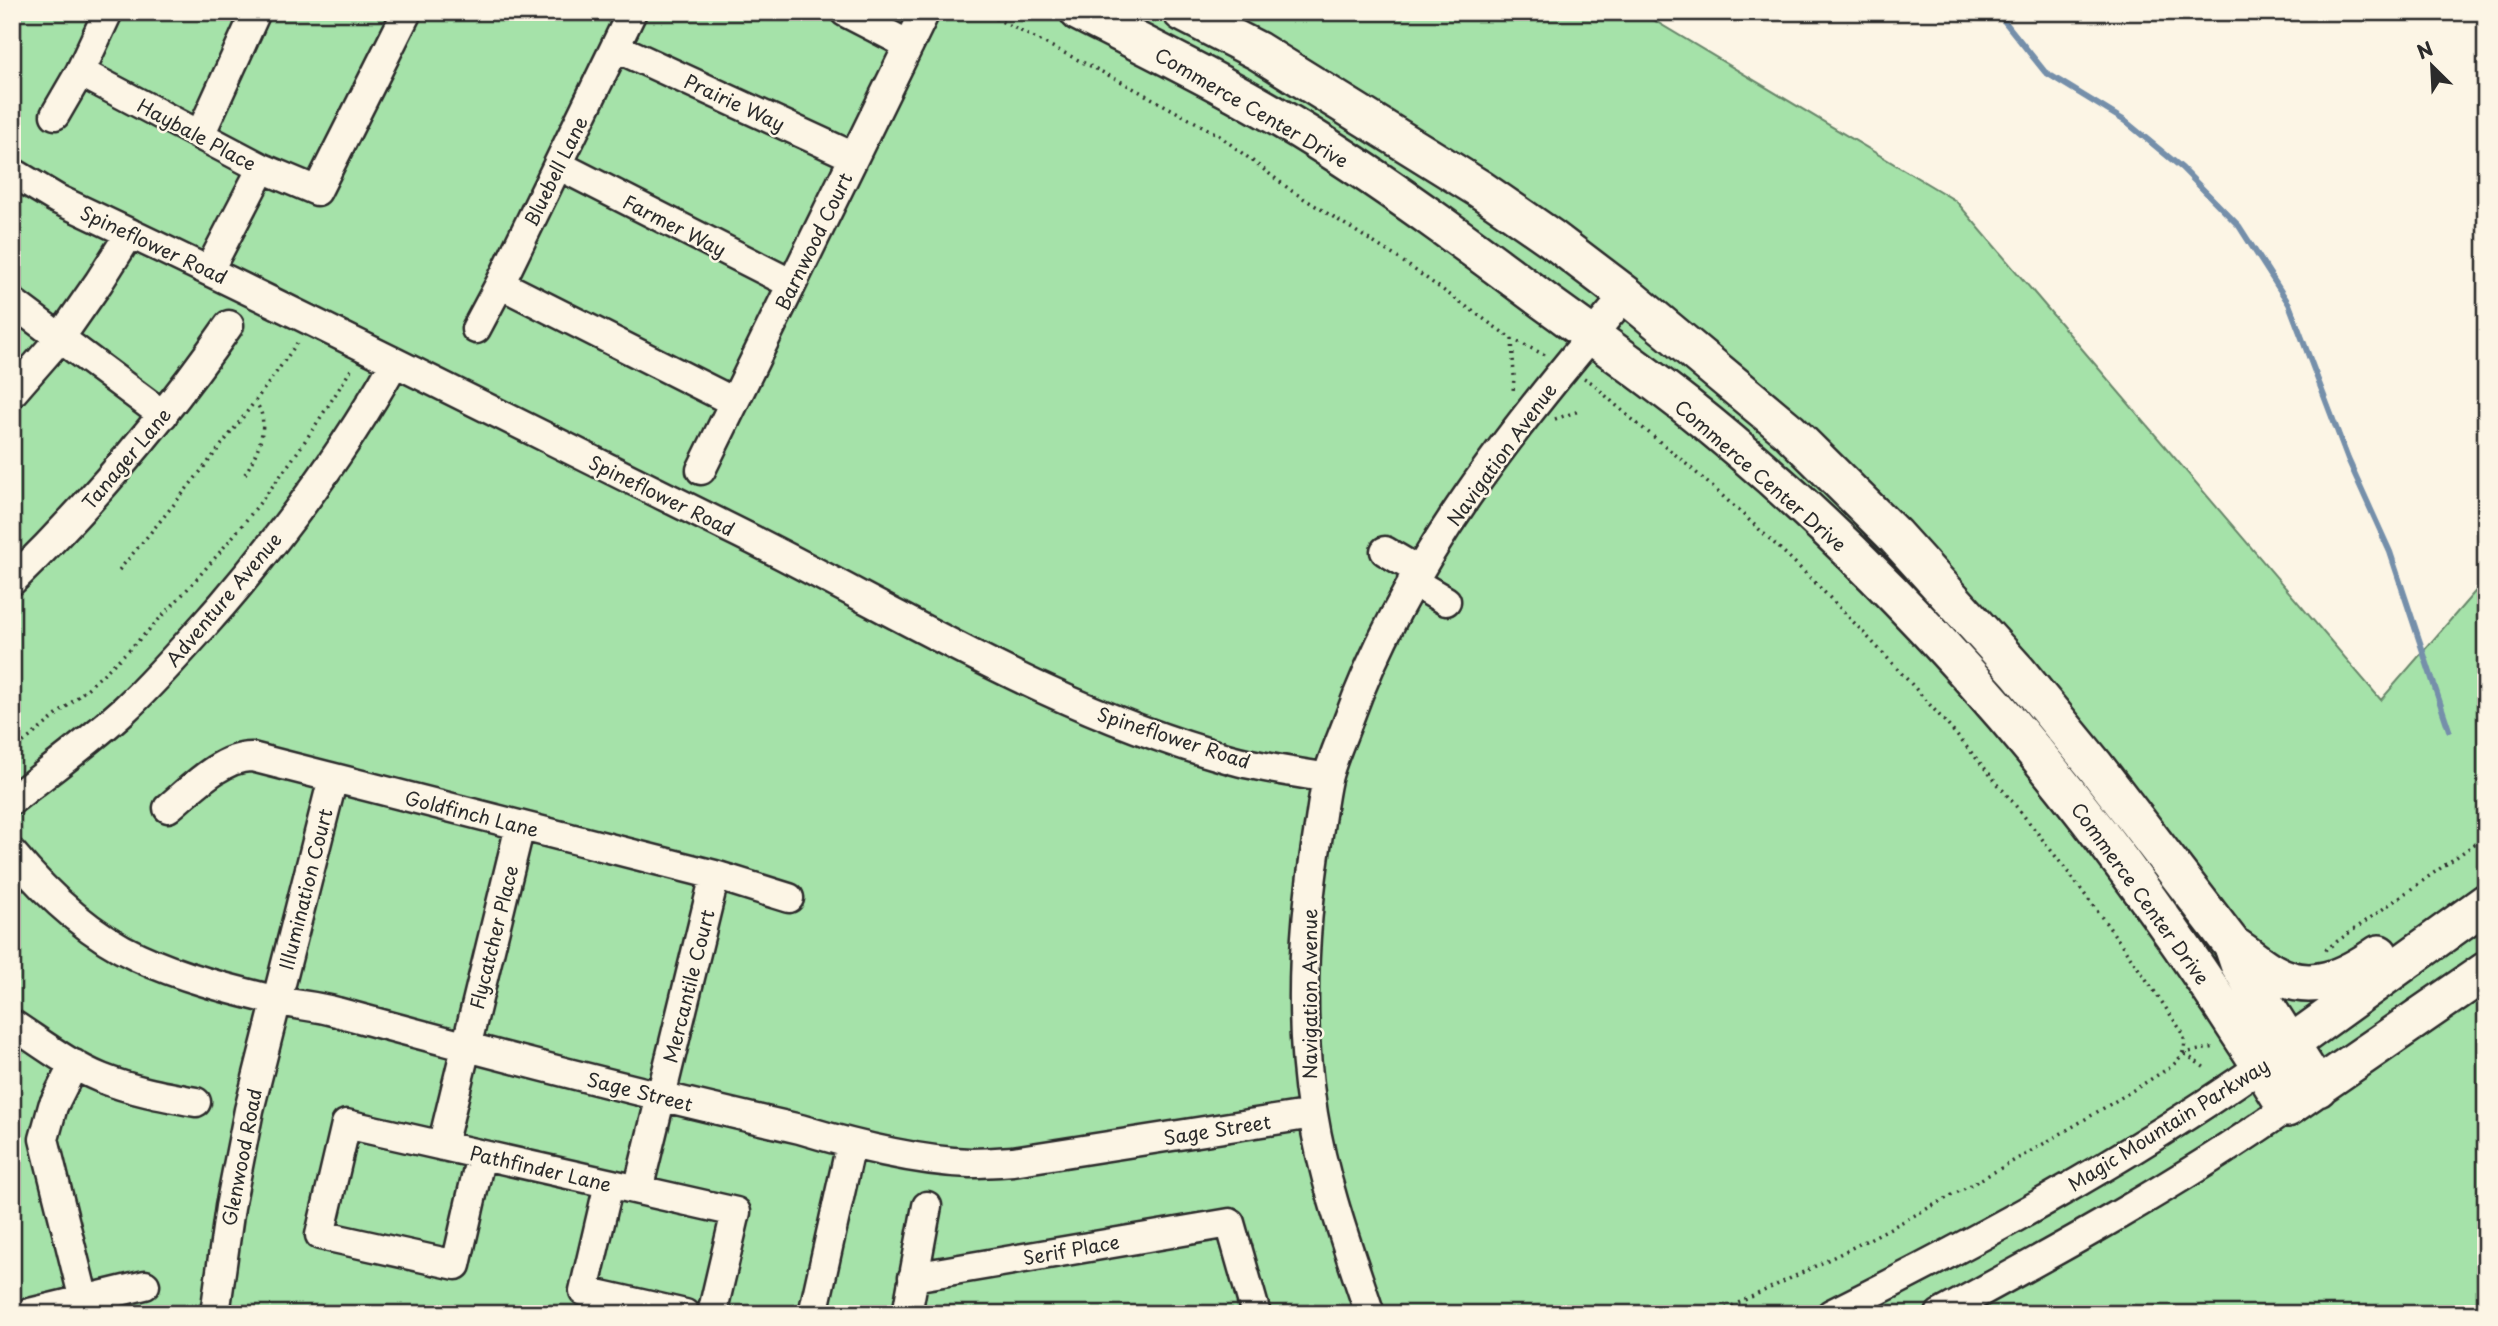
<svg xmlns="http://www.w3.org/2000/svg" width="2498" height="1326" viewBox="0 0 2498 1326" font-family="'Playpen Sans',sans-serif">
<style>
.green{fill:#a5e2a9;stroke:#68866a;stroke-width:2}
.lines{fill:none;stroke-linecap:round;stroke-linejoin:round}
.stream{stroke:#748faa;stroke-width:6}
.minor-casing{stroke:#2b2b2b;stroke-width:33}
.major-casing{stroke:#2b2b2b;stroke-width:42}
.path{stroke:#2b2b2b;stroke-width:3.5;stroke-dasharray:2 5;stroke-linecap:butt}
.minor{stroke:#fcf5e5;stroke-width:28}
.major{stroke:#fcf5e5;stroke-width:37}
.labels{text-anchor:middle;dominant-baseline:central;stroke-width:5;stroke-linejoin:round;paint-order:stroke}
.street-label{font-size:19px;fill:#2b2b2b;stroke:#fcf5e5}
</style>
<rect width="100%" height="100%" fill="#fcf5e5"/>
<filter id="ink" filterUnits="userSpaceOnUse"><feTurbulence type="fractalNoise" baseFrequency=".0143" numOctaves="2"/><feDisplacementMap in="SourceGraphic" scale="14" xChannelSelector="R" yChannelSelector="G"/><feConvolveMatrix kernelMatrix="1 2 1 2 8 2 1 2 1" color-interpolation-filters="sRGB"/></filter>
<g filter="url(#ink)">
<path class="green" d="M12,12H1640L1956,201L2381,700L2486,579V1314H12Z"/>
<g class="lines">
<path class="stream" d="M1997,12L2045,72L2125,121L2182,168L2239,226L2289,304L2348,459L2390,552L2449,730"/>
<defs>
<path id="minor" d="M845,12L909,45
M615,47L854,157
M80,72L262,168L317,191L407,12
M55,115L80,72L108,12
M200,135L256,12
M558,165L792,284
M12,172L57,199C286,306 512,421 739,533C900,613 1055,711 1230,759C1262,768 1295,772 1327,778
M209,270L262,168
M500,284L734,402
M12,302L163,415
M476,329L500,284L632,12
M12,393L60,338L99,282L130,233
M701,470L925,12
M1385,551L1419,571
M12,581C93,502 165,417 229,325
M1412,581L1446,601
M12,800C49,771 89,742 124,710C159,677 190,641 222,605C286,530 346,449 394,363
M168,808C190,790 222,756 252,757L715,875L789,898
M12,853C47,895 88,934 138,957C181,977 228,989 274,1000C295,1005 317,1006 337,1012C491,1054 645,1094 800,1129C853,1145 914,1161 970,1163C984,1163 999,1162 1013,1161L1313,1114
M12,1024C41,1043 69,1065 101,1078C131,1090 163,1096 196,1102
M74,1064L53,1106L44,1139L84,1300
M442,1146L520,826
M481,1155L456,1265L320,1235L346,1124L736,1212L712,1314
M609,1184L584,1291L685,1314
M638,1190L715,875
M913,1277L1230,1223L1256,1314
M25,1314L145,1285
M215,1314L230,1207L249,1110L333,778
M813,1314L851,1144
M907,1314L927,1206
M1370,1314C1348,1248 1324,1183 1313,1114C1298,1022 1303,926 1318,834C1321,816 1323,797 1327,779C1332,759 1341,740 1348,721C1406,560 1516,423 1626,295
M1831,1314C1979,1240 2125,1161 2261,1066
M1940,1314C2058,1250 2177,1185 2287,1108"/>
<path id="major" d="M1079,12C1162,54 1248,96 1327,147C1402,195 1473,248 1544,301C1591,335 1639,369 1685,405C1786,485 1881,577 1968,674C2088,808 2193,955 2287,1108L2486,971
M1182,12L1258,51L1480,189L1551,238L1626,295L1789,431L1895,536L2018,672L2095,766L2233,946L2239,964L2318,1088
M2237,948C2249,956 2260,966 2273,973C2311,995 2346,977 2379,954
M2270,1059L2486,903"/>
</defs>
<use href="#minor" class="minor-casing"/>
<use href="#major" class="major-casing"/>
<path class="path" d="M983,12L1120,81L1217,134L1292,191L1395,256L1512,339L1545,355
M1512,339L1514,376L1513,393
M1584,378L1594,384C1617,408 1644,429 1670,450C1712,486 1752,522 1792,560C1939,704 2068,861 2182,1032C2188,1047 2183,1056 2172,1066C2024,1159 1873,1242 1714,1314
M1555,419L1579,411
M245,474C256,456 272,423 256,403
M119,570C182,496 242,422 297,343
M12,751C111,675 197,586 272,487C301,449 327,408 352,368
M2325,950L2486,836
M2183,1053L2216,1047
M2185,1054L2208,1070"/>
<use href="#minor" class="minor"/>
<use href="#major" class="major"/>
</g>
</g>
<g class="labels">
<g class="street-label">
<text transform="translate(735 102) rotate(25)">Prairie Way</text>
<text transform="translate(1252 107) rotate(30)">Commerce Center Drive</text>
<text transform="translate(197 134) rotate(28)">Haybale Place</text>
<text transform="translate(555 171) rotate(-64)">Bluebell Lane</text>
<text transform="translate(675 225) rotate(27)">Farmer Way</text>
<text transform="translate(813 241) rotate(-64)">Barnwood Court</text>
<text transform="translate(154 244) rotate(25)">Spineflower Road</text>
<text transform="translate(1501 454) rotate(-54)">Navigation Avenue</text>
<text transform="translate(126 458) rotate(-50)">Tanager Lane</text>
<text transform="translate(1761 475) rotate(41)">Commerce Center Drive</text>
<text transform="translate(662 495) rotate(26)">Spineflower Road</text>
<text transform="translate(223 599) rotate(-50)">Adventure Avenue</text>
<text transform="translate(1174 737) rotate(18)">Spineflower Road</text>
<text transform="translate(472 813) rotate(14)">Goldfinch Lane</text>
<text transform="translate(305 889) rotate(-76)">Illumination Court</text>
<text transform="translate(2141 893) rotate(54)">Commerce Center Drive</text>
<text transform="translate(493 937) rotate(-76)">Flycatcher Place</text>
<text transform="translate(688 986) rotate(-76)">Mercantile Court</text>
<text transform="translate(1309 994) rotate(-90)">Navigation Avenue</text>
<text transform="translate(640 1091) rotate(14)">Sage Street</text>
<text transform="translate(2168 1124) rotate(-32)">Magic Mountain Parkway</text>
<text transform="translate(1217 1129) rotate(-9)">Sage Street</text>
<text transform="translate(241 1157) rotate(-79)">Glenwood Road</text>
<text transform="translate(541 1168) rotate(13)">Pathfinder Lane</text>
<text transform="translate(1071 1249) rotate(-10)">Serif Place</text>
</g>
</g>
<rect width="2498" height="1326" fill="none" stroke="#fcf5e5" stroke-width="42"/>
<rect x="21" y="21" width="2456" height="1284" fill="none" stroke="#2b2b2b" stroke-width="2.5" filter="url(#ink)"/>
<g transform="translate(2432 66) rotate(336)" stroke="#fcf5e5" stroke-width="5" paint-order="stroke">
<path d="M0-5L12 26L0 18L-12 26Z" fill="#2b2b2b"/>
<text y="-10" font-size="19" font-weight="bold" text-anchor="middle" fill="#2b2b2b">N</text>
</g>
</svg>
